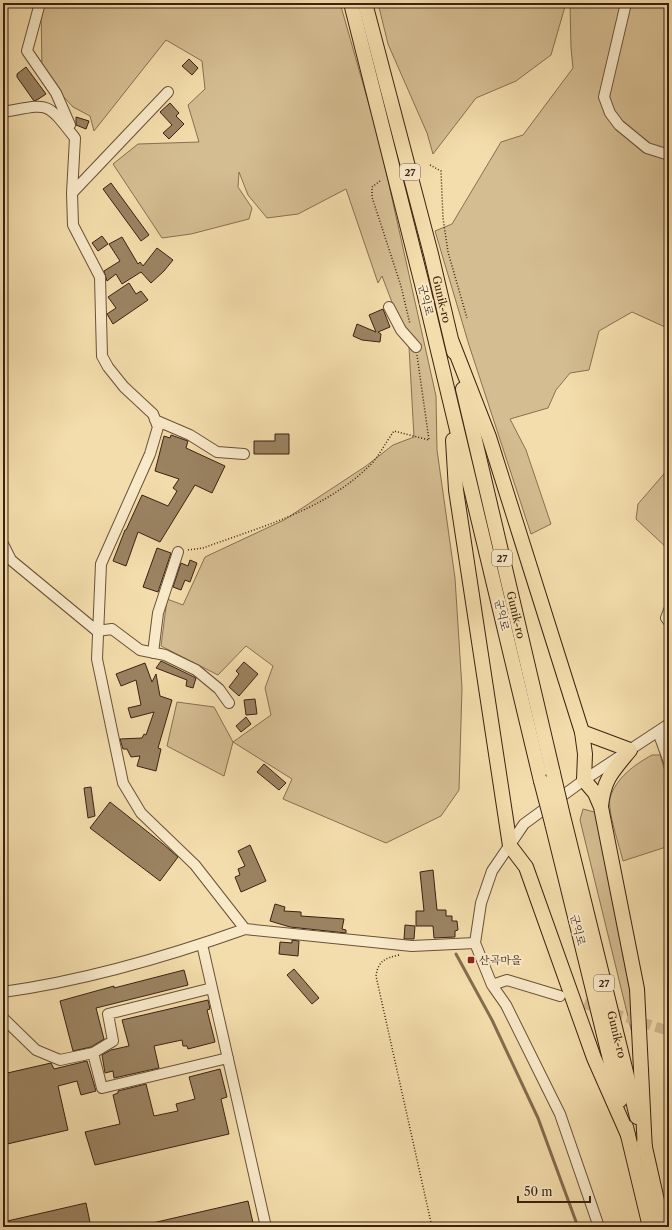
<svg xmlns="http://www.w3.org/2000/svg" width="672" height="1230" viewBox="0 0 672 1230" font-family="'Libre Caslon Text','Noto Serif KR',serif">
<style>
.green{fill:#d5bd92;stroke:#887052}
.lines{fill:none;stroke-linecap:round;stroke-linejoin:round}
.stream{stroke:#846c4e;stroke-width:3}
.building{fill:#9b8362;stroke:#3b2211}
.minor-tunnel{stroke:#cfb88d;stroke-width:10;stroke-dasharray:10 5;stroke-linecap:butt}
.minor-casing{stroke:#695138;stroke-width:12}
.highway-casing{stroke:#3b2211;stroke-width:16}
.path{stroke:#3b2211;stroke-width:1.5;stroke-dasharray:1 2;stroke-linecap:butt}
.minor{stroke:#f8e9c9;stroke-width:10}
.highway{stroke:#f4ddac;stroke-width:14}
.highway-bridge-casing{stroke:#3b2211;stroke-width:16;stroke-linecap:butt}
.highway-bridge{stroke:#f4ddac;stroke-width:14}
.poi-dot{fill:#8f2418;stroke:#f8e9c9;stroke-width:1.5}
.labels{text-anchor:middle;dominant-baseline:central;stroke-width:4;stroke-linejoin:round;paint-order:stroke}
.shield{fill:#f8e9c9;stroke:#745e48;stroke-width:1}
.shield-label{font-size:10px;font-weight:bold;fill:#3b2211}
.street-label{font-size:11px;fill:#3b2211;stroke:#f8e9c9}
.poi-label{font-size:11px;fill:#3b2211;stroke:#f8e9c9;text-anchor:start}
</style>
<rect width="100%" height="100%" fill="#f4ddac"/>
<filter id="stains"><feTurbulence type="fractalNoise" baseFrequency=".005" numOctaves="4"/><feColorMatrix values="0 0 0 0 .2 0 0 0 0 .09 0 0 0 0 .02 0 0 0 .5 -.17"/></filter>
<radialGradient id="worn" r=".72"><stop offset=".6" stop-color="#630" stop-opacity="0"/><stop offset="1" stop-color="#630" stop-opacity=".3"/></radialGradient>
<path class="green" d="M41,3H340L379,140L436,396L437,450L455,578L462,688L459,790L441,816L386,843L283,799L292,779L233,742L224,776L167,746L177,702L214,707L233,742L271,715L265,688L273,666L246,646L218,675L161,646L167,599L183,605L205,557L284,520L366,466L393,445L414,437L409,347L382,276L378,283L346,189L298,214L267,218L248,195L239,172L238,187L252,208L249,219L191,234L162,238L113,164L138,144L199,142L188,105L205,89L202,61L166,40L94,131L90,116L73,107L42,73Z
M378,3H566L551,55L516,81L476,98L433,154L427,133L388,44Z
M570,3H669V332L665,327L632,312L599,331L589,370L570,373L556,390L548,408L510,419L526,450L551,524L531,534L469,345L435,231L452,224L501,142L523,135L573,68L571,48Z
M669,468V550L636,519L638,504Z
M652,755H660L669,784V846L623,861C620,848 607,810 610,798C616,778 634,765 652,755Z
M583,809L598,813L619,904L642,1074L580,820Z"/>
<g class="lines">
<path class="stream" d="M456,954L492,1020L538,1118L578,1227"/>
</g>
<path class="building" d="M189,59L198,68L192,75L182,66Z
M26,67L46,94L37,100L34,101L17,77V74Z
M170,103L179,113L176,116L184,124L169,139L163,133L172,125L160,112Z
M76,117L89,121L86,129L76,125Z
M111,183L149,235L141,241L103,189Z
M102,236L108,244L98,251L92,243Z
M122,237L138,264L140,262L143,266L157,248L173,260L164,271L151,283L141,272L122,284L116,274L107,281L104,271L120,261L109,244Z
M129,283L136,294L141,291L148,300L113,324L107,314L116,308L108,297Z
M383,309L390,327L378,332L381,334L380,342L362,340L353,336L357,324L376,332L369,315Z
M275,434H289V454H254V441H275Z
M171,435L188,441L186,448L225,466L212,493L195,485L160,542L138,532L126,566L113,561L125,530H126L142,495L168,506L177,491L173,488L179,479L155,471L164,436L170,438Z
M157,548L171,553L158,592L143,587Z
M190,560L197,563L190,582L185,580L181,590L173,587L181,563L188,566Z
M161,661L192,676L196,678L193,688L186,686L187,680L156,668Z
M244,662L258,674L239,696L229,687L239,674L236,671Z
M145,663L152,682L156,674L160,696L172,700L158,748L161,749L156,771L137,766L140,756L131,757L127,749H123L120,739L142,738L144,734L146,735L154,712L131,718L128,708L141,705L136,680L121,686L116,674Z
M255,699L257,714L246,715L244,700Z
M246,717L251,724L241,732L236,726Z
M264,764L286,783L279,790L257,772Z
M91,787L95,816L88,818L84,788Z
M110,802L163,844L178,857L160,881L90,828Z
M250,845L266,881L241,892L235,877L240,875L238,869L245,866L238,851Z
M433,870L437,910H446V916H452V921H457L458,930L455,931V937L434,938L433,926H416V911H424L420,872Z
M275,904L285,907L284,911L301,912V916L344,919L342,929L346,930V933L290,927L270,921Z
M405,925L415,926L414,939H404Z
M292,940L299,941L298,956L279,954L280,942L292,943Z
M294,969L319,998L312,1004L287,975Z
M184,970L188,985L96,1008L104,1039L91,1047L73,1051L60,1001L114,986V988Z
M208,1000L210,1009L207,1010L215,1042L188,1049L187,1046H183L182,1040L154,1046L159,1068L114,1078L113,1071L105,1073L102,1055L111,1050L129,1046L122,1020Z
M87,1061L96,1091L81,1095L77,1081L58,1086L68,1130L3,1145V1074L51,1063L54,1069Z
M220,1069L227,1097L221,1099L229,1134L95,1165L85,1132L120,1124L113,1095L118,1093V1091L146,1084L154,1116L178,1111L176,1104L195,1099L189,1077Z
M248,1201L254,1227H148V1224Z
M86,1203L91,1227H3V1222Z"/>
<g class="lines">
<path class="minor-tunnel" d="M570,999L669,1031"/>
<defs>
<path id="minor" d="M40,3L27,51L56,93L70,125
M626,3L604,97L610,113L619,125L647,148L669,155
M3,112C50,104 45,100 75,138L72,193L73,225L100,277L102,356L108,367L124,387L153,414L158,427L150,454L101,564L97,659L123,783L141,813L195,865L245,929L412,946L475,943
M72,193L168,92
M389,307L401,330L416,347
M155,420L190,435L217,452L244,454
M3,544L11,560L97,631L112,629L140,650L165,655L196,670L219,689L229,703
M669,610L666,618L669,622
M153,653L158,613L178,552
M658,732L669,762
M202,944L266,1227
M492,985L507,980L560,996
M212,988L108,1014L113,1041L93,1053L102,1088L228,1058
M3,992C83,981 169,956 245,929
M3,1018L36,1050L60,1060L93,1053
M599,1227L560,1114L506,1005L492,985L475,943L481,903L492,871L524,824L584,780L669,724"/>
<g id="highway">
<path d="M351,3L424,292L541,781"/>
<path id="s1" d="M365,3L431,254L454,352"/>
<path d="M452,342L489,437L582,732L585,754L584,780L595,793L601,807L637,989L645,1151"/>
<path id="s2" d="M463,389L553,773"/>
<path d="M453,440L456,490L510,846L526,867L594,1058L628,1135"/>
<path d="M582,732L630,750C613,771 604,778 601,806"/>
<path id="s3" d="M563,816L637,1117"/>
<path d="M552,823L620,1100"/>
<path d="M626,1127L650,1227"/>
<path d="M644,1143L663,1227"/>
</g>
</defs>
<use href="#minor" class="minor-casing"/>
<use href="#highway" class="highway-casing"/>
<path class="path" d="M430,165L441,171L443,218L448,252L467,318
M380,181L372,187V197L401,286L410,324
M188,550L203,548C260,527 322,511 367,468C378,459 385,443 394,431L429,440L417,355
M399,955C385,958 378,961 376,976L432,1227"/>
<use href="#minor" class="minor"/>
<use href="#highway" class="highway"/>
<defs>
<path id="highway-bridge" d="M553,773L563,816
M541,781L552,823"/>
</defs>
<use href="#highway-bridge" class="highway-bridge-casing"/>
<use href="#highway-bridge" class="highway-bridge"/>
</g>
<rect class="poi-dot" x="467" y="956" width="8" height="8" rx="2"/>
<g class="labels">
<g class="shield">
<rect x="400" y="164" width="20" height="16" rx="3"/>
<rect x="492" y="550" width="20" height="16" rx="3"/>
<rect x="594" y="975" width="20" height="16" rx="3"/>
</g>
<g class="shield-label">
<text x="410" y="172">27</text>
<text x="502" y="558">27</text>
<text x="604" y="983">27</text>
</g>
<g class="street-label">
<text stroke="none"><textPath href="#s1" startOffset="306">Gunik-ro</textPath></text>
<text transform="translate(426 300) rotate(76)">군익로</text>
<text transform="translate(502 615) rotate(77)">군익로</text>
<text stroke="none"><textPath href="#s2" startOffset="232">Gunik-ro</textPath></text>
<text transform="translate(578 930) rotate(76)">군익로</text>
<text stroke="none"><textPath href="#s3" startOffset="225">Gunik-ro</textPath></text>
</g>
<g class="poi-label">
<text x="479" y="960">산곡마을</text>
</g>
</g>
<rect width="672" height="1230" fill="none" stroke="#f4ddac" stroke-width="16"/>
<rect x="4" y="4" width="664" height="1222" fill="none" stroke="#3b2211" stroke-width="2"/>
<rect x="8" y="8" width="656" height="1214" fill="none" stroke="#3b2211"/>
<path d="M518 1196v6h72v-6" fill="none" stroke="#3b2211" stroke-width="2"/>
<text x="524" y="1196" font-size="12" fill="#3b2211" stroke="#f8e9c9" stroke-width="3" paint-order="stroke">50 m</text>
<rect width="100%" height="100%" filter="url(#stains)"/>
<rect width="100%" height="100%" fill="url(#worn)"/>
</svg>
